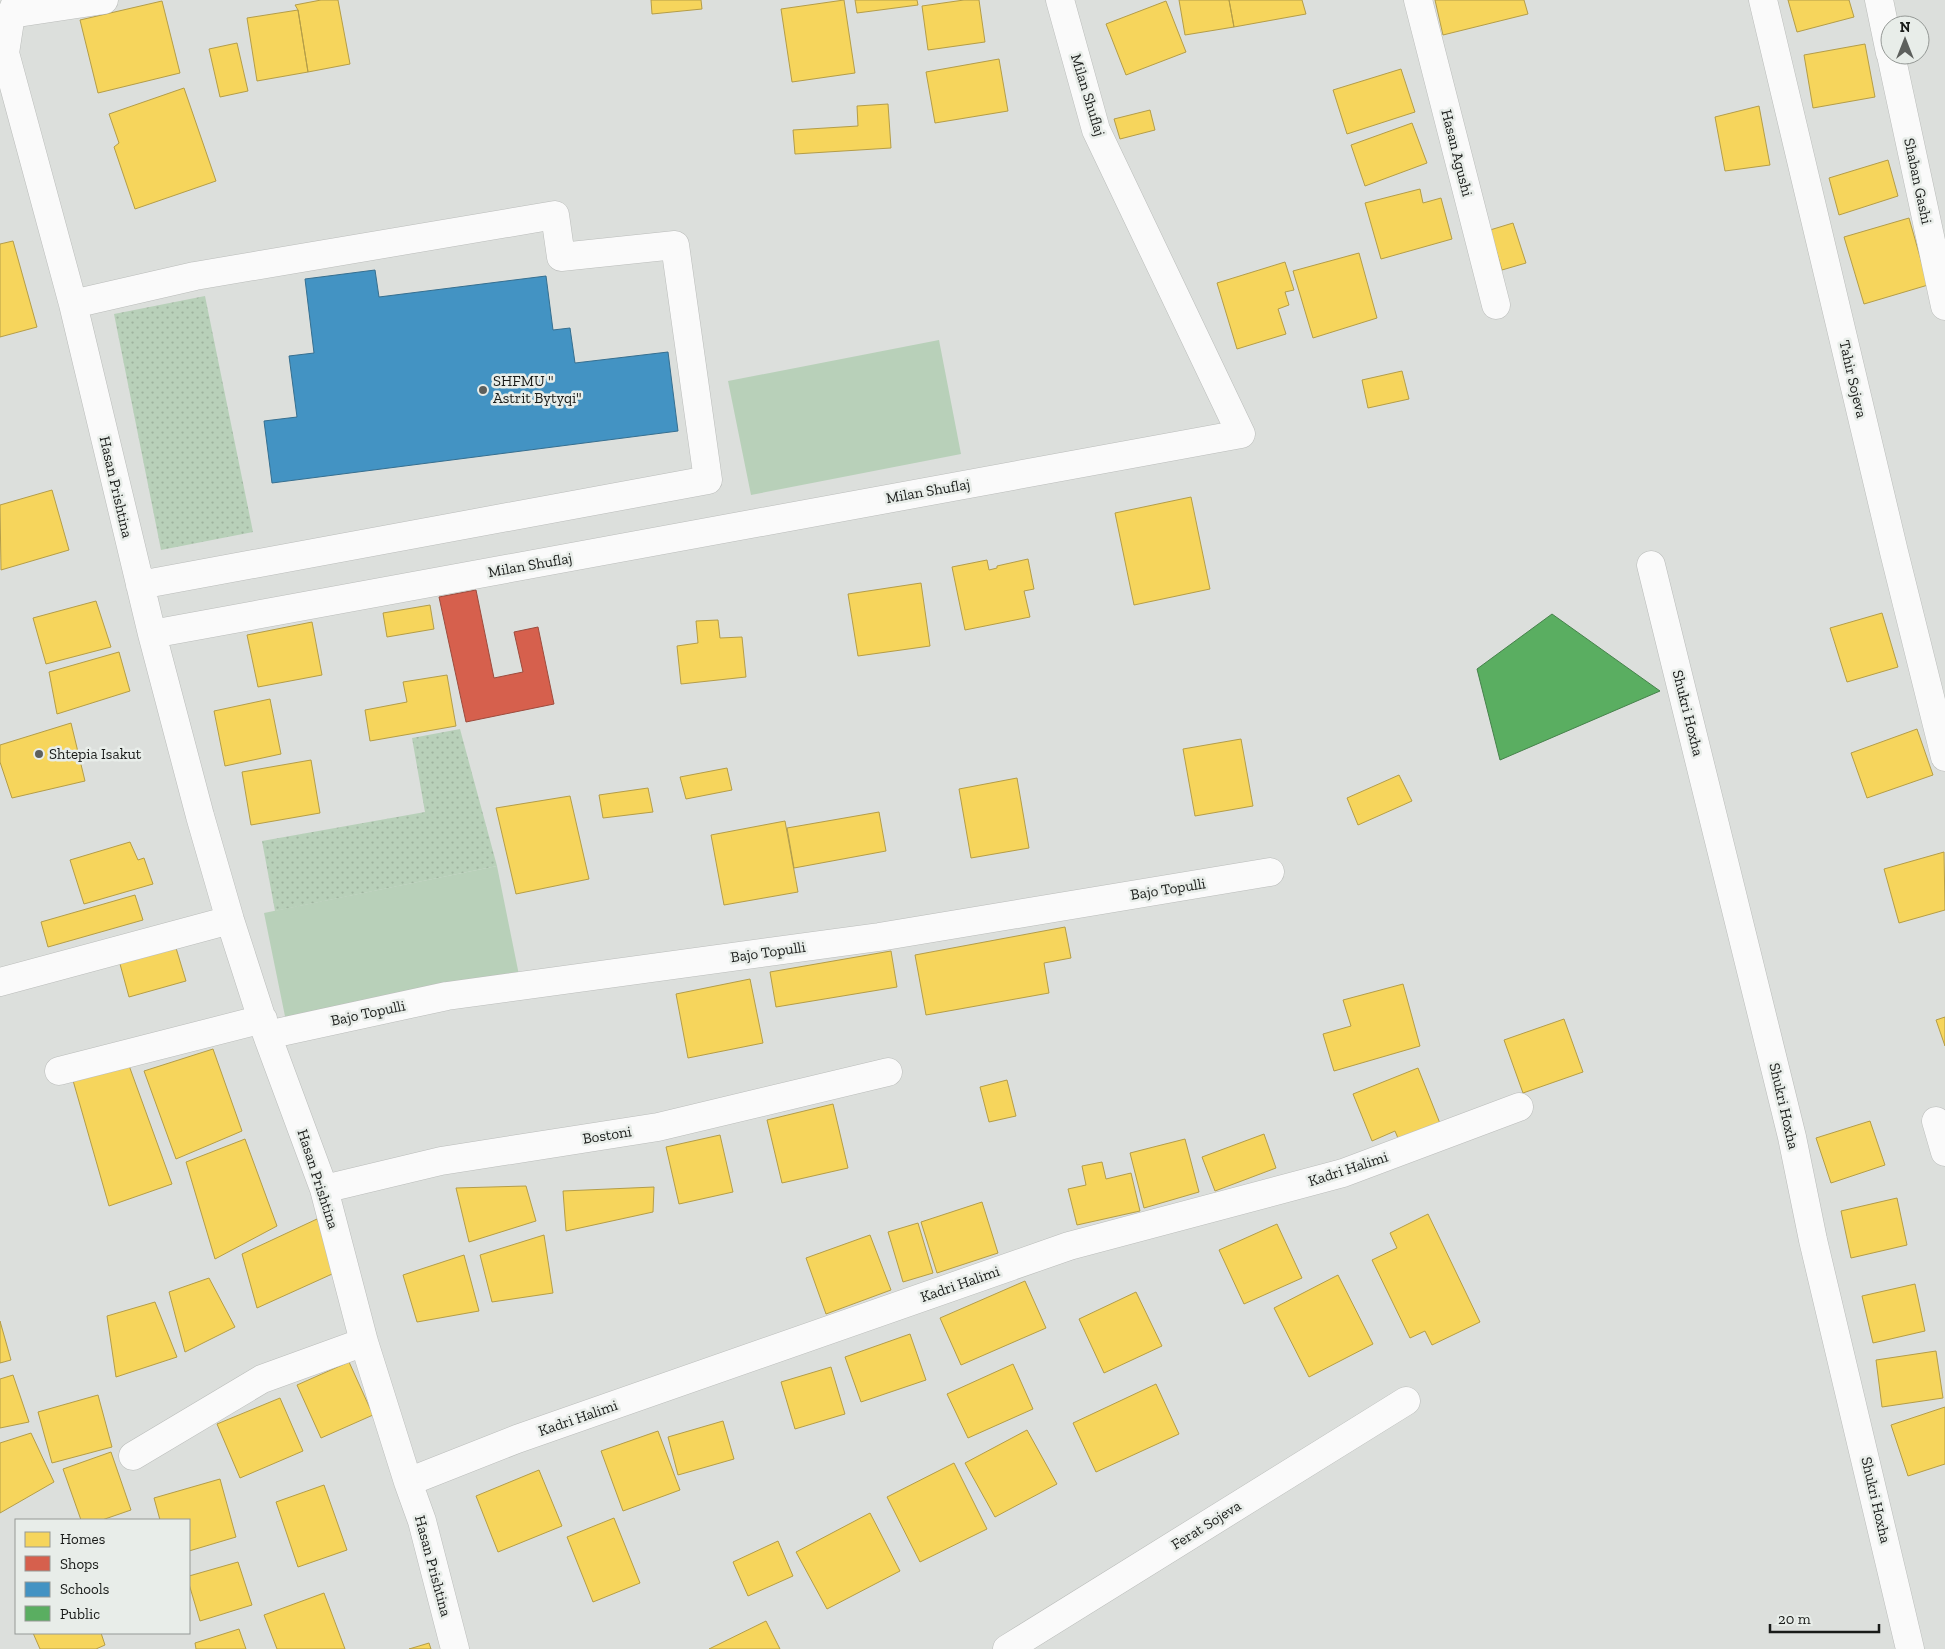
<svg xmlns="http://www.w3.org/2000/svg" width="1945" height="1649" viewBox="0 0 1945 1649" font-family="'Zilla Slab',serif">
<style>
.grass{fill:#b8d0b9}
.park{fill:url(#park-dots)}
.homes{fill:#f6d55c;stroke:#b49d48}
.shops{fill:#d6604d;stroke:#9d4b3d}
.schools{fill:#4393c3;stroke:#366f90}
.public{fill:#5aae61;stroke:#46824b}
.lines{fill:none;stroke-linecap:round;stroke-linejoin:round}
.minor-casing{stroke:#babcba;stroke-width:29}
.minor{stroke:#fafafa;stroke-width:28}
.poi-dot{fill:#5d605d;stroke:#e8ede9;stroke-width:2}
.labels{text-anchor:middle;dominant-baseline:central;stroke-width:5;stroke-linejoin:round;paint-order:stroke}
.street-label{font-size:15px;fill:#191b19;stroke:#e8ede9}
.poi-label{font-size:15px;fill:#191b19;stroke:#e8ede9;text-anchor:start}
</style>
<defs>
<pattern id="park-dots" width="8" height="8" patternUnits="userSpaceOnUse" patternTransform="scale(1.25)"><rect width="8" height="8" fill="#b8d0b9"/><path d="M2 2h.1M6 6h.1" fill="none" stroke="#9eb29e" stroke-width="1.8" stroke-linecap="round"/></pattern>
</defs>
<rect width="100%" height="100%" fill="#dcdfdc"/>
<path class="grass" d="M939,340L961,454L751,495L728,381Z
M497,866L520,980L287,1026L264,913Z"/>
<path class="park" d="M205,296L253,532L161,550L114,314Z
M460,729L497,866L275,911L262,841L425,812L412,738Z"/>
<path class="homes" d="M321,0H338L350,64L308,72L298,10L295,5Z
M651,0H701L702,9L652,14Z
M844,0L855,73L792,82L781,9Z
M855,0H917L918,5L857,13Z
M964,0H979L985,42L928,50L922,6Z
M1179,0H1229L1234,27L1185,35Z
M1229,0H1302L1306,14L1234,27Z
M1435,0H1524L1528,14L1443,35Z
M1788,0H1849L1854,17L1797,32Z
M162,1L180,73L98,93L80,20Z
M1166,1L1186,52L1126,75L1106,24Z
M298,10L308,72L257,81L247,18Z
M237,43L248,91L220,97L209,49Z
M1865,44L1875,97L1813,108L1804,55Z
M999,59L1008,111L935,123L926,72Z
M1401,69L1415,112L1347,134L1333,90Z
M184,88L216,181L135,209L114,147L119,143L109,114Z
M888,104L891,148L795,154L793,130L858,126L857,106Z
M1759,106L1770,165L1725,171L1715,117Z
M1150,110L1155,130L1120,139L1114,119Z
M1412,123L1427,163L1365,186L1351,145Z
M1888,160L1898,196L1839,215L1829,178Z
M1420,189L1423,203L1441,198L1452,239L1381,259L1365,203Z
M1909,218L1928,285L1864,304L1844,237Z
M1513,223L1526,263L1502,270L1490,230Z
M13,241L37,327L0,337V244Z
M1359,253L1377,318L1313,338L1293,271Z
M1285,262L1294,290L1285,292L1289,305L1278,309L1286,334L1237,349L1217,283Z
M1402,371L1409,399L1368,408L1362,380Z
M52,490L69,550L1,570L0,505Z
M1191,497L1210,589L1134,605L1115,513Z
M1028,559L1034,589L1024,591L1030,617L965,630L952,567L987,560L989,570L997,568V566Z
M921,583L930,646L858,656L848,594Z
M96,601L111,647L46,664L33,618Z
M430,605L434,629L387,637L383,613Z
M1882,613L1898,667L1847,682L1830,628Z
M718,620L720,638L742,637L746,677L681,684L677,646L698,643L696,621Z
M312,622L322,675L258,687L247,635Z
M119,652L130,691L57,714L49,672Z
M447,675L456,726L370,741L365,710L407,702L403,682Z
M270,699L281,754L225,766L214,711Z
M71,723L85,781L12,798L0,762V745Z
M1917,729L1933,775L1867,798L1851,753Z
M1241,739L1253,806L1195,816L1183,749Z
M311,760L320,813L251,825L242,772Z
M727,768L732,790L686,799L680,777Z
M1399,775L1412,801L1358,825L1347,798Z
M1017,778L1029,848L971,858L959,789Z
M648,788L653,812L603,818L599,795Z
M570,796L589,879L516,894L496,808Z
M879,812L886,851L794,868L787,828Z
M785,821L798,892L724,905L711,835Z
M130,842L138,860L144,858L153,884L84,904L70,860Z
M1944,852L1945,910L1899,923L1884,869Z
M135,895L143,920L48,947L41,922Z
M1065,927L1071,958L1044,963L1049,993L926,1015L915,955Z
M173,938L186,981L129,997L117,953Z
M891,951L897,987L776,1007L770,972Z
M750,979L763,1043L688,1058L676,994Z
M1403,984L1420,1046L1334,1071L1323,1034L1351,1026L1343,1000Z
M1945,1017V1046L1936,1020Z
M1564,1019L1583,1072L1523,1093L1504,1040Z
M213,1049L242,1131L176,1159L144,1071Z
M127,1060L172,1184L109,1206L72,1077Z
M1418,1068L1441,1126L1400,1143L1395,1131L1372,1141L1353,1094Z
M1007,1080L1016,1116L989,1122L980,1087Z
M833,1104L848,1168L782,1183L767,1120Z
M1870,1121L1885,1165L1831,1183L1816,1138Z
M1264,1134L1276,1168L1215,1191L1202,1157Z
M720,1135L733,1192L679,1204L666,1147Z
M245,1139L277,1226L215,1259L186,1162Z
M1185,1139L1199,1192L1144,1208L1130,1153Z
M1102,1162L1106,1179L1131,1173L1140,1211L1077,1225L1068,1189L1086,1185L1082,1166Z
M526,1186L536,1221L469,1242L456,1188Z
M654,1187L653,1212L566,1231L563,1191Z
M1897,1198L1907,1245L1851,1258L1841,1211Z
M982,1202L998,1253L937,1273L921,1222Z
M1428,1214L1480,1322L1432,1345L1425,1331L1410,1338L1372,1260L1397,1248L1390,1233Z
M317,1219L341,1270L257,1308L242,1254Z
M918,1223L933,1273L903,1282L888,1232Z
M1277,1224L1302,1278L1244,1304L1219,1250Z
M544,1235L553,1293L492,1302L480,1255Z
M870,1235L891,1290L826,1314L806,1258Z
M464,1255L479,1311L417,1322L403,1275Z
M1338,1275L1373,1344L1309,1377L1274,1308Z
M209,1278L235,1327L185,1352L169,1292Z
M1025,1281L1046,1328L961,1365L940,1318Z
M1915,1284L1925,1331L1873,1343L1862,1296Z
M1136,1292L1162,1346L1104,1373L1079,1319Z
M155,1302L177,1357L116,1377L107,1316Z
M0,1321L11,1360L0,1363Z
M910,1334L926,1380L861,1402L845,1357Z
M1936,1351L1943,1398L1882,1407L1876,1360Z
M349,1362L373,1415L321,1438L297,1385Z
M1013,1364L1033,1409L968,1438L947,1394Z
M831,1367L845,1414L795,1429L781,1382Z
M13,1375L29,1422L0,1428V1379Z
M1156,1384L1179,1434L1096,1472L1073,1423Z
M98,1395L112,1447L52,1463L38,1412Z
M280,1398L303,1451L240,1478L217,1424Z
M1945,1407V1464L1908,1476L1891,1425Z
M723,1421L734,1459L678,1475L668,1437Z
M1027,1430L1057,1484L995,1517L965,1463Z
M658,1431L680,1490L623,1511L601,1451Z
M31,1433L54,1482L0,1513V1443Z
M111,1452L131,1510L102,1520H81L63,1469Z
M954,1463L987,1529L920,1562L887,1497Z
M539,1470L562,1526L498,1552L476,1496Z
M220,1479L236,1537L189,1551V1520H160L154,1498Z
M324,1485L347,1550L298,1567L276,1502Z
M870,1513L900,1571L827,1609L796,1552Z
M614,1518L640,1583L593,1602L567,1537Z
M778,1541L793,1576L748,1596L733,1562Z
M238,1562L252,1605L200,1621L189,1584V1576Z
M324,1593L345,1649H277L264,1615Z
M766,1621L780,1649H709Z
M239,1629L246,1649H196L195,1643Z
M33,1633H101L105,1645L96,1649H40Z
M429,1643L431,1649H409Z"/>
<path class="shops" d="M476,590L494,678L523,672L514,632L538,627L554,704L466,722L439,597Z"/>
<path class="schools" d="M375,270L379,297L546,276L553,330L570,328L575,363L668,352L678,431L272,483L264,421L297,417L289,356L314,353L305,279Z"/>
<path class="public" d="M1552,614L1660,691L1500,760L1477,669Z"/>
<g class="lines">
<defs>
<path id="minor" d="M17,0L11,14L5,53L73,304L152,634L200,816L230,920L267,1035L324,1189L364,1342L408,1482L422,1521L455,1649
M1418,0L1496,305
M1763,0L1894,552L1945,757
M1879,0L1890,53
M11,14L104,0
M1891,55L1945,306
M73,304L195,276L555,215L561,257L675,245L708,480L140,585
M1651,565L1792,1137L1813,1240L1910,1649
M152,634L1241,434L1096,130L1060,0
M0,982L230,920
M267,1035L447,996L879,937L1270,872
M59,1071L263,1019
M1936,1121L1945,1152
M324,1189L441,1161L658,1127L888,1072
M133,1456L262,1379L364,1342
M408,1482L517,1439L1069,1246L1343,1173L1519,1107
M1007,1649L1406,1401"/>
</defs>
<use href="#minor" class="minor-casing"/>
<use href="#minor" class="minor"/>
</g>
<g class="poi-dot">
<circle cx="483" cy="390" r="5"/>
<circle cx="39" cy="754" r="5"/>
</g>
<g class="labels">
<g class="street-label">
<text transform="translate(1088 95) rotate(73)">Milan Shuflaj</text>
<text transform="translate(1457 153) rotate(76)">Hasan Agushi</text>
<text transform="translate(1918 181) rotate(78)">Shaban Gashi</text>
<text transform="translate(1853 379) rotate(77)">Tahir Sojeva</text>
<text transform="translate(116 487) rotate(77)">Hasan Prishtina</text>
<text transform="translate(928 491) rotate(-10)">Milan Shuflaj</text>
<text transform="translate(530 565) rotate(-10)">Milan Shuflaj</text>
<text transform="translate(1688 713) rotate(76)">Shukri Hoxha</text>
<text transform="translate(1168 889) rotate(-9)">Bajo Topulli</text>
<text transform="translate(768 952) rotate(-8)">Bajo Topulli</text>
<text transform="translate(368 1013) rotate(-12)">Bajo Topulli</text>
<text transform="translate(1784 1106) rotate(77)">Shukri Hoxha</text>
<text transform="translate(607 1135) rotate(-9)">Bostoni</text>
<text transform="translate(1348 1169) rotate(-18)">Kadri Halimi</text>
<text transform="translate(318 1179) rotate(72)">Hasan Prishtina</text>
<text transform="translate(960 1284) rotate(-19)">Kadri Halimi</text>
<text transform="translate(578 1418) rotate(-19)">Kadri Halimi</text>
<text transform="translate(1876 1500) rotate(77)">Shukri Hoxha</text>
<text transform="translate(1206 1525) rotate(-32)">Ferat Sojeva</text>
<text transform="translate(433 1566) rotate(75)">Hasan Prishtina</text>
</g>
<g class="poi-label">
<text x="493" y="381">SHFMU "<tspan x="493" dy="17">Astrit Bytyqi"</tspan></text>
<text x="49" y="754">Shtepia Isakut</text>
</g>
</g>
<rect x="15" y="1519" width="175" height="115" fill="#e8ede9" stroke="#959996"/>
<rect x="25" y="1532" width="25" height="15" fill="#f6d55c" stroke="#959996"/>
<text x="60" y="1544" font-size="15" fill="#191b19">Homes</text>
<rect x="25" y="1556" width="25" height="15" fill="#d6604d" stroke="#959996"/>
<text x="60" y="1569" font-size="15" fill="#191b19">Shops</text>
<rect x="25" y="1582" width="25" height="15" fill="#4393c3" stroke="#959996"/>
<text x="60" y="1594" font-size="15" fill="#191b19">Schools</text>
<rect x="25" y="1606" width="25" height="15" fill="#5aae61" stroke="#959996"/>
<text x="60" y="1619" font-size="15" fill="#191b19">Public</text>
<g transform="translate(1905 40)"><circle r="24" fill="#e8ede9" stroke="#959996"/>
<path d="M0-4L9 19L0 12L-9 19Z" fill="#5d605d"/>
<text y="-8" font-size="14" font-weight="bold" text-anchor="middle" fill="#191b19">N</text>
</g>
<path d="M1770 1624v8h109v-8" fill="none" stroke="#191b19" stroke-width="2.5"/>
<text x="1778" y="1624" font-size="15" fill="#191b19" stroke="#e8ede9" stroke-width="4" paint-order="stroke">20 m</text>
</svg>
